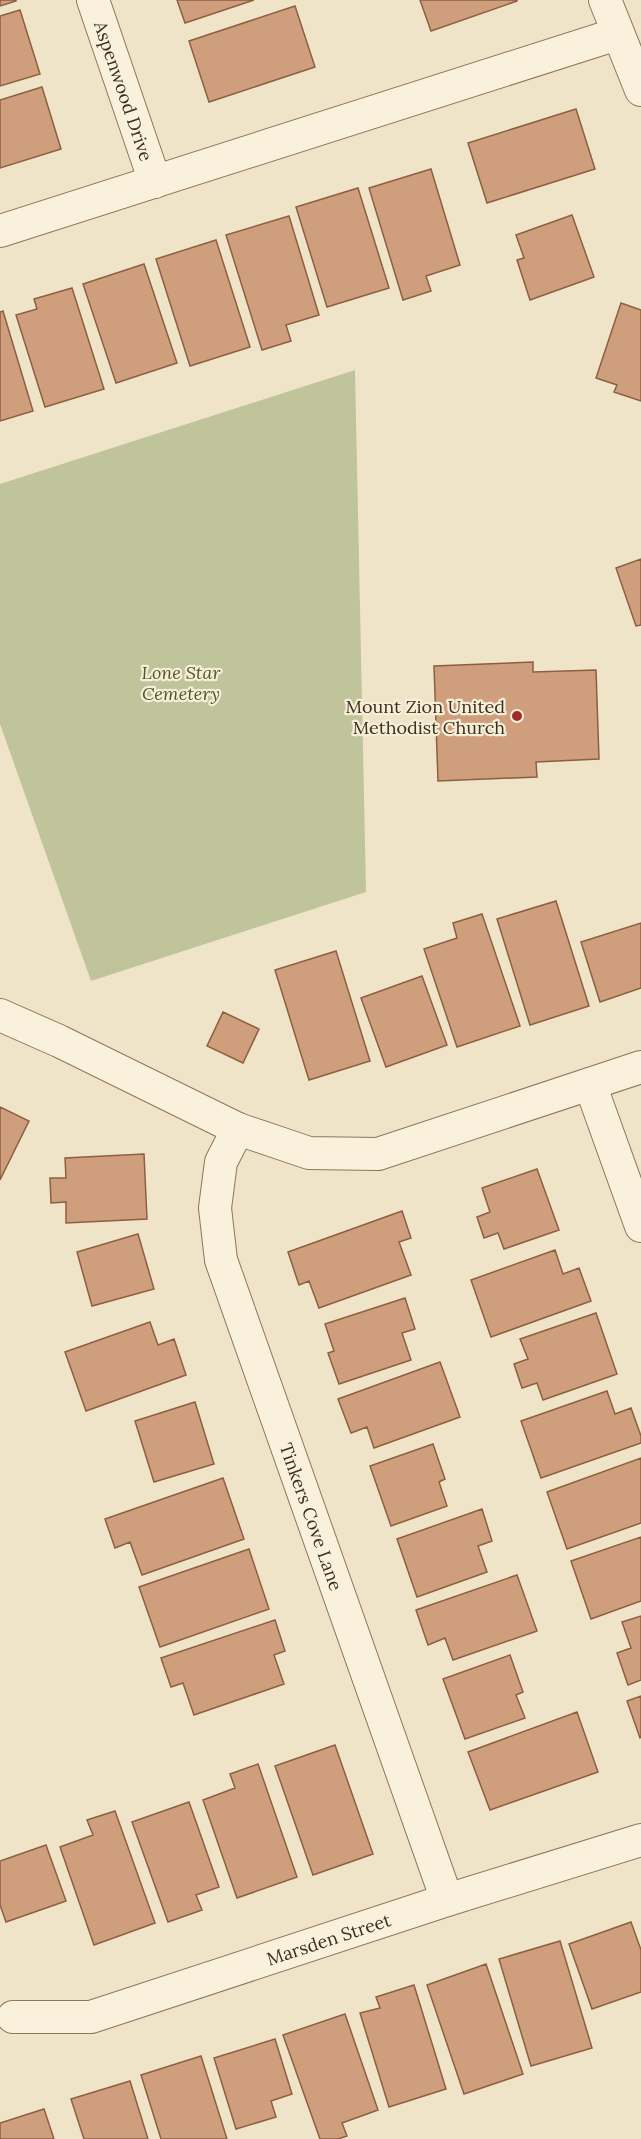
<svg xmlns="http://www.w3.org/2000/svg" width="641" height="2139" viewBox="0 0 641 2139" font-family="Lora,serif">
<style>
.cemetery{fill:#bfc49a}
.building{fill:#cf9f7d;stroke:#8d5f41;stroke-width:1.5}
.lines{fill:none;stroke-linecap:round;stroke-linejoin:round}
.minor-casing{stroke:#8d765c;stroke-width:34}
.minor{stroke:#faf1dc;stroke-width:32}
.poi-dot{fill:#9e2a2b;stroke:#f7eed8;stroke-width:2}
.labels{text-anchor:middle;dominant-baseline:central;stroke-width:4.5;stroke-linejoin:round;paint-order:stroke}
.street-label{font-size:18px;fill:#3d2e20;stroke:#f7eed8}
.park-label{font-size:18px;font-style:italic;fill:#4d5a26;stroke:#f7eed8}
.poi-label{font-size:18px;fill:#3d2e20;stroke:#f7eed8;text-anchor:end}
</style>
<rect width="100%" height="100%" fill="#f0e4c8"/>
<path class="cemetery" d="M355,370L366,892L91,981L0,724V484Z"/>
<path class="building" d="M0,0H16V1L0,6Z
M177,0H254L185,23Z
M420,0H517V1L431,31Z
M295,6L315,67L209,102L189,41Z
M20,10L40,74L0,86V16Z
M42,87L61,149L0,168V100Z
M576,109L595,169L487,203L468,143Z
M431,169L460,265L426,276L431,291L403,300L369,188Z
M358,188L389,288L327,307L296,207Z
M572,215L594,277L530,300L517,260L524,258L516,235Z
M289,216L319,315L286,325L291,341L262,350L226,235Z
M216,240L250,347L190,366L156,259Z
M144,264L177,363L116,383L83,284Z
M72,288L104,389L45,407L16,315L37,309L34,299Z
M621,303L641,310V401L614,392L617,385L596,378Z
M3,311L33,411L0,421V312Z
M641,559V625L636,626L616,568Z
M533,662V672L596,670L599,759L536,762L537,777L438,781L434,666Z
M556,901L589,1006L530,1025L497,919Z
M482,914L520,1026L457,1047L424,949L457,938L453,923Z
M641,923V988L600,1002L581,942Z
M336,951L370,1061L309,1080L275,970Z
M422,976L447,1045L386,1067L361,998Z
M223,1012L259,1029L243,1063L207,1046Z
M0,1107L29,1121L0,1180Z
M144,1154L147,1219L66,1223V1202L51,1203L50,1178H66L65,1158Z
M537,1169L559,1230L504,1249L498,1233L484,1238L477,1217L490,1212L482,1188Z
M402,1211L411,1238L399,1242L411,1275L319,1308L309,1281L299,1285L288,1252Z
M138,1234L154,1289L92,1306L77,1252Z
M555,1250L563,1274L579,1268L591,1301L491,1337L471,1280Z
M405,1298L415,1329L402,1333L411,1360L339,1384L328,1353L334,1351L325,1324Z
M596,1313L617,1374L543,1400L537,1383L522,1388L514,1364L528,1359L520,1339Z
M150,1322L158,1345L174,1339L186,1375L86,1411L65,1352Z
M440,1362L460,1417L374,1448L367,1427L351,1433L338,1399Z
M607,1391L615,1414L631,1408L641,1436V1443L541,1478L521,1421Z
M195,1402L214,1464L154,1482L135,1421Z
M433,1444L445,1479L439,1482L447,1506L391,1526L370,1466Z
M641,1458V1523L567,1549L547,1492Z
M223,1478L244,1539L142,1575L130,1542L115,1548L105,1519Z
M482,1509L492,1541L478,1546L487,1572L417,1597L397,1539Z
M641,1537V1601L591,1619L571,1561Z
M249,1549L269,1609L160,1647L139,1587Z
M517,1575L537,1631L453,1660L445,1638L428,1645L416,1610Z
M641,1616V1680L628,1685L617,1653L631,1648L622,1622Z
M275,1620L285,1651L274,1655L284,1684L194,1715L183,1683L171,1687L161,1658Z
M510,1655L523,1692L516,1695L525,1718L465,1739L443,1679Z
M641,1696V1737L640,1738L627,1701Z
M577,1712L598,1772L490,1810L468,1752Z
M335,1745L373,1854L313,1875L275,1766Z
M258,1764L297,1877L237,1898L203,1800L235,1788L230,1774Z
M189,1802L219,1887L196,1895L202,1910L168,1922L132,1822Z
M115,1811L155,1923L94,1945L60,1847L93,1835L87,1820Z
M46,1845L66,1901L6,1922L0,1905V1861Z
M631,1922L641,1950V1992L592,2009L569,1944Z
M560,1941L592,2048L531,2066L499,1959Z
M486,1964L523,2074L464,2094L427,1985Z
M414,1985L446,2089L389,2107L360,2013L380,2008L376,1997Z
M345,2014L378,2110L342,2123L347,2136L338,2139H320L283,2035Z
M275,2039L292,2094L271,2101L276,2117L236,2129L214,2058Z
M201,2056L227,2139H161L141,2075Z
M130,2081L148,2139H84L71,2099Z
M44,2109L54,2139H0V2123Z"/>
<g class="lines">
<defs>
<g id="minor">
<path id="s1" d="M93,0L155,182"/>
<path d="M605,0L641,90"/>
<path d="M0,231L617,34"/>
<path d="M0,1015L59,1041L238,1129L309,1153L378,1154L641,1067"/>
<path d="M590,1084L641,1226"/>
<path id="s2" d="M238,1129L221,1162L215,1208L221,1260L447,1900"/>
<path id="s3" d="M13,2017H91L447,1900L641,1840"/>
</g>
</defs>
<use href="#minor" class="minor-casing"/>
<use href="#minor" class="minor"/>
</g>
<circle class="poi-dot" cx="517" cy="716" r="6"/>
<g class="labels">
<g class="street-label">
<text stroke="none"><textPath href="#s1" startOffset="96">Aspenwood Drive</textPath></text>
<text stroke="none"><textPath href="#s2" startOffset="408">Tinkers Cove Lane</textPath></text>
<text stroke="none"><textPath href="#s3" startOffset="328">Marsden Street</textPath></text>
</g>
<g class="park-label">
<text x="181" y="672">Lone Star<tspan x="181" dy="21">Cemetery</tspan></text>
</g>
<g class="poi-label">
<text x="505" y="706">Mount Zion United<tspan x="505" dy="21">Methodist Church</tspan></text>
</g>
</g>
</svg>
